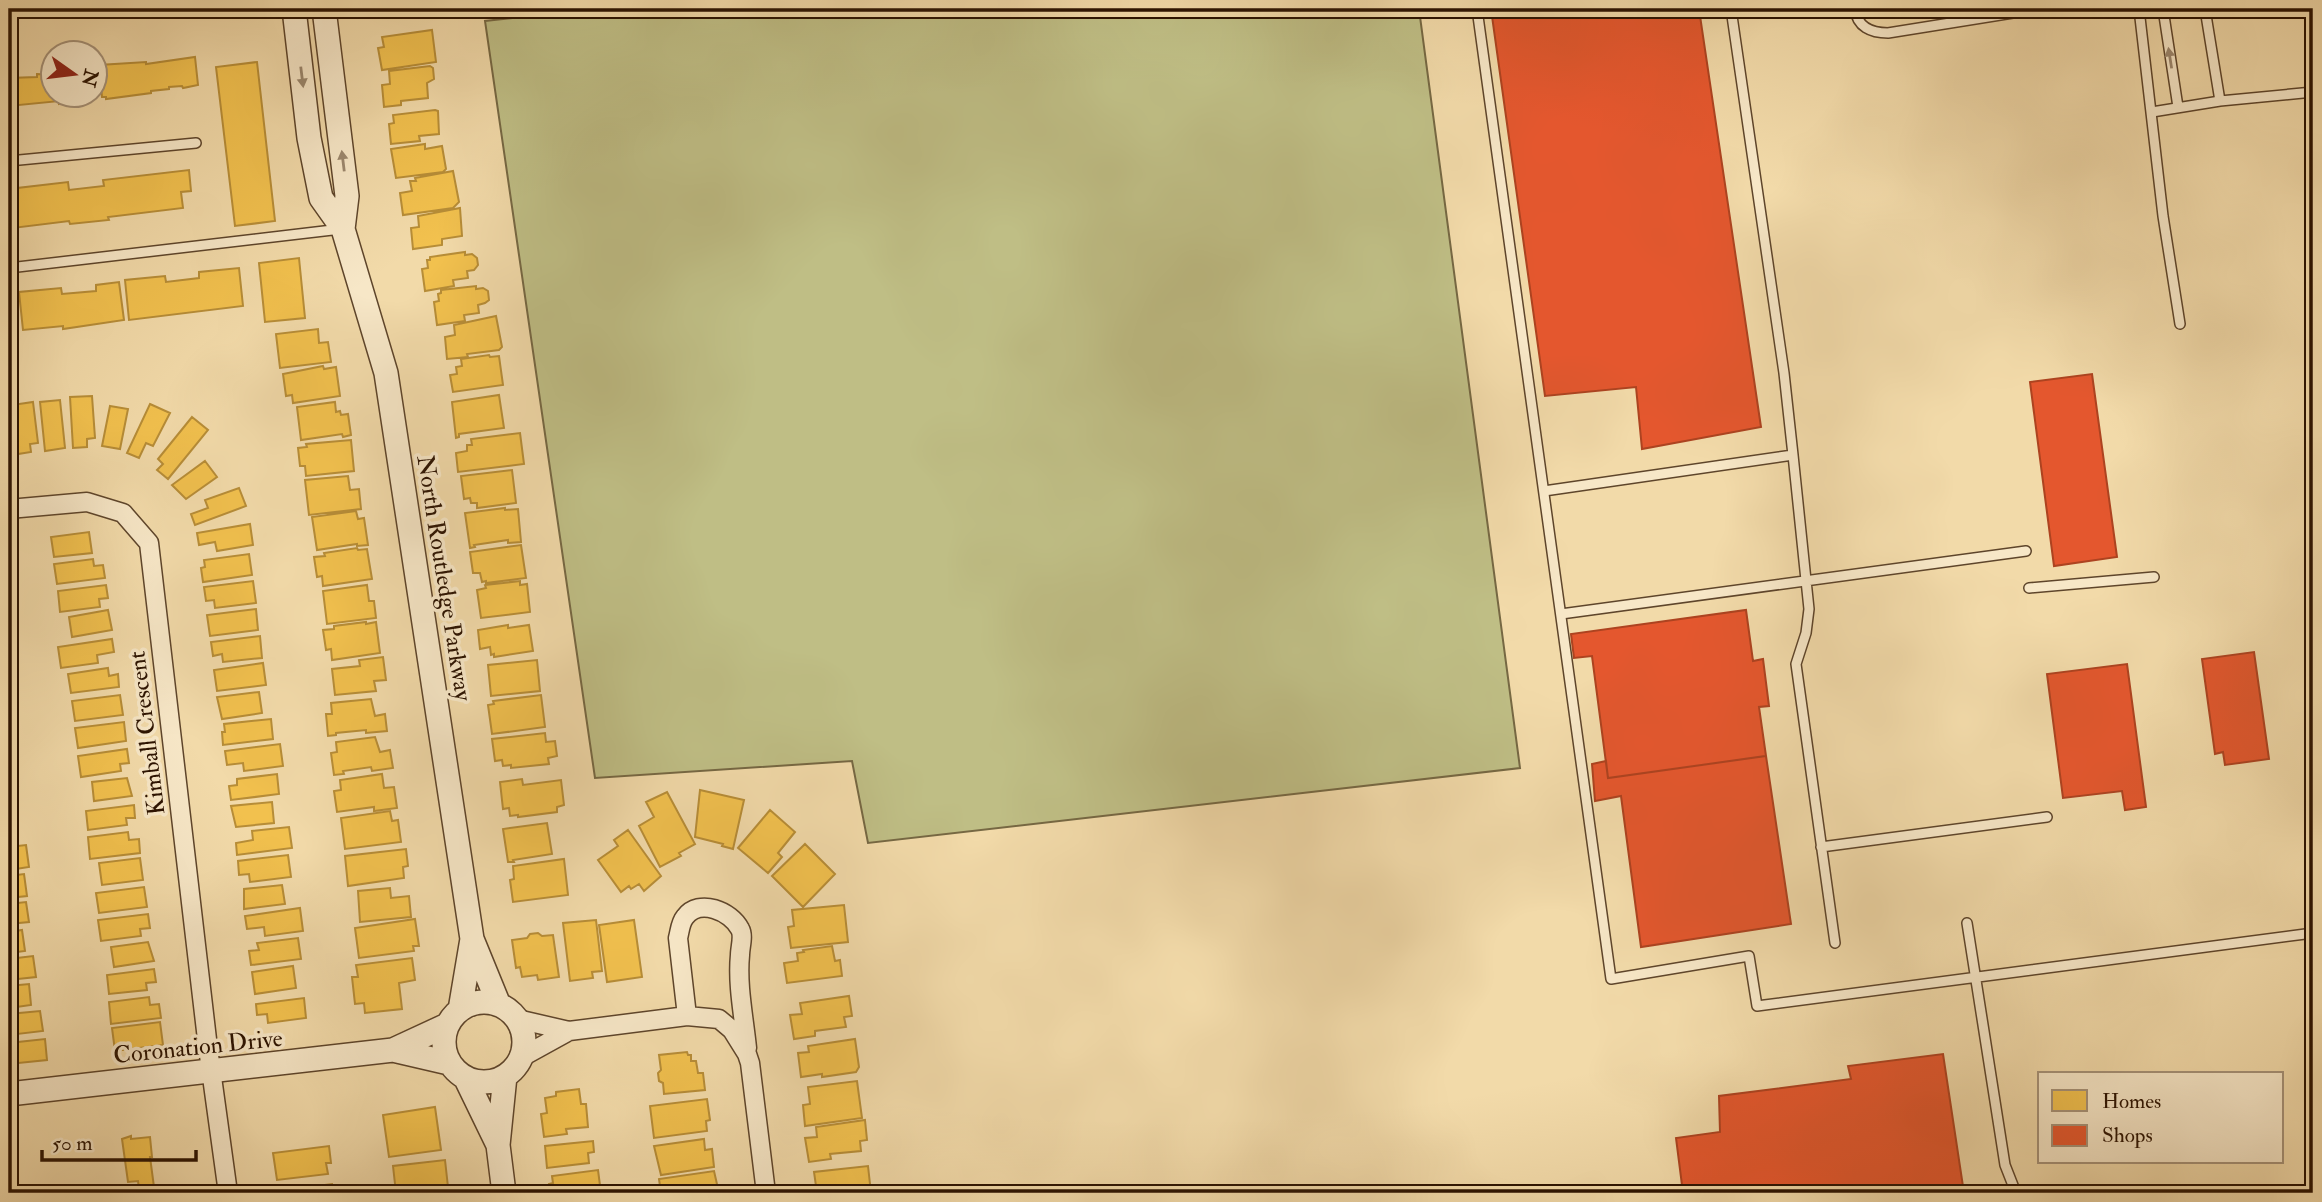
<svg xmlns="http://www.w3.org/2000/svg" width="2322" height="1202" viewBox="0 0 2322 1202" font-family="'IM FELL Double Pica',serif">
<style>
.green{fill:#bfbe85;stroke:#766843;stroke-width:2}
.homes{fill:#f2c14e;stroke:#b78d37;stroke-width:2}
.shops{fill:#e4572e;stroke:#ad4320;stroke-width:2}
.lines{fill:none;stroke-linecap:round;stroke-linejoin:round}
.service-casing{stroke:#5e452b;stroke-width:12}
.minor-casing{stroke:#5e452b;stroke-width:21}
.tertiary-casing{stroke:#5e452b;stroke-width:26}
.service{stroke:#f7e7c7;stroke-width:9}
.minor{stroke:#f7e7c7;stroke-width:18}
.tertiary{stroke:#f7e7c7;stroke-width:23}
.oneway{fill:#9c886e}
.labels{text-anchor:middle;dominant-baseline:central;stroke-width:7;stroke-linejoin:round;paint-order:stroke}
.street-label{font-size:24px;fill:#2c1301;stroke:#f7e7c7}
</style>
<rect width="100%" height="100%" fill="#f2daa9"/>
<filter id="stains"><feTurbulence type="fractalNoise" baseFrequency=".00286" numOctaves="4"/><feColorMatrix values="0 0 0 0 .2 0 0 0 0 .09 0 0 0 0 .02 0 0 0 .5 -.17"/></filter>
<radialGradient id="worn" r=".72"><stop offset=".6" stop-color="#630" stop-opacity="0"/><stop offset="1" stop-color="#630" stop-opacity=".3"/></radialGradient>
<path class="green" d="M595,9H1419L1520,768L868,843L852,761L595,778L485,21Z"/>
<path class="homes" d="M432,30L436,62L382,70L378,48L384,47L382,37Z
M195,57L198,85L183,88L182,86L169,87V89L151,91V93L106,99V97H102L99,65L146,62V64Z
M257,62L275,221L235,226L216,67Z
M430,66L433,68L434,79L427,83L428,98L401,101V105L384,107L382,85L390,84L389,71Z
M37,74L52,75V94H93L94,97L65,100L66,102L59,104V101L9,106V78L37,77Z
M435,110L438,111L439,134L419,136L420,141L391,144L389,124L394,123L393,115Z
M425,144V149L442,146L446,169L443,172L396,178L391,149Z
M189,170L191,191L181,192L183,208L108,217L109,220L70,224L69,221L13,228L9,189L68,182L69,190L104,186L103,180Z
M453,171L459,202L453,208L403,215L400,193L412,191L410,181H416L415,178Z
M460,208L462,236L442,239V245L413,249L411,228L419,227L418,216Z
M465,252V255L472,254L477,258L478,265L474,270L467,271L468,278L453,280L454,286L425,291L422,269L428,268L427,260H430V257Z
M299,258L305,318L265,322L259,263Z
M239,268L243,306L129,320L125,280L165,276L166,282L199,278V272Z
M119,282L124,320L63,329V326L23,330L19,292L61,288L62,294L96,291V285Z
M476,286V289L483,288L488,291L489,300L485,303L478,305L479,313L464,315L465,321L437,325L434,302L439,301L438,294L441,293V290Z
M496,316L502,347L499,350L467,354L468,357L447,359L445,337L455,335L454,325Z
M318,329L319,343L328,342L331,362L280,368L276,334Z
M489,355L490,357L499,356L503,385L453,392L450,375L457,374L456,367L462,366L461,359Z
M323,366L324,369L336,367L340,396L293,403L292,395L286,396L283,374Z
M499,395L504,428L459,434V437L456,438L452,402Z
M92,396L95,438L87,439V447L73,448L70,397Z
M60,400L65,448L45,451L40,402Z
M33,402L38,443L30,444L31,452L18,454L12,405Z
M335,402L336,412L340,411L341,415L348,414L351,435L343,437L342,434L301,440L297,407Z
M150,404L170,413L153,446L146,443L139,458L127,453Z
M110,406L128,409L120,449L102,446Z
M192,417L208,430L168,479L157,470L163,464L158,459Z
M520,433L524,464L458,472L456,453L467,451V445H472L471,439Z
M351,440L354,471L306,476L305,466H300L298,448L307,447L306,444Z
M205,461L217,477L186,499L172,485Z
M512,470L516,503L477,508V503H471L470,498L464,499L461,476Z
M348,476L350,490L359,489L361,509L309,515L305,480Z
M239,488L246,506L195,525L191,514L208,508L205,500Z
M505,508V510L518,509L521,542L508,543V540L474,545L475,547L470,548L465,513Z
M356,511L358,519L364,518L368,545L357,546V544L317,550L312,517Z
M250,524L253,545L217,551L215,542L199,545L197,533Z
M89,532L92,553L54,557L51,537Z
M521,545L526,578L486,583V581L482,582L480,573H473L470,552Z
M357,548L358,550L367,549L372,579L323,586L322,576L317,577L314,557L325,556L324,553Z
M249,554L252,575L203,582L201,568L205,567L204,560Z
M93,559L94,566L103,565L105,578L57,584L54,564Z
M253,581L256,603L215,608L214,600L206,601L204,587Z
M520,581V585L527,584L530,612L481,618L477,590L486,588L485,585Z
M106,585L108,598L99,599L100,607L60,612L58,591Z
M367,585L369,601H374L376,618L327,624L323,591Z
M256,609L258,630L210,636L207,615Z
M108,610L112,630L72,637L69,617Z
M366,622V624L376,622L380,653L332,660L331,649L326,650L323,630L334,629V626Z
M508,625V628L529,625L533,651L494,657V654L491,655L490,647L480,649L478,630Z
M260,636L262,658L223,662L222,654L213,656L211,642Z
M112,639L114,652L97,655L98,663L61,668L58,647Z
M383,657L386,680L374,681L376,691L335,695L332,669L360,666L359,660Z
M537,660L540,691L491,696L488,665Z
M263,663L266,685L217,691L214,670Z
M108,668L109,676L118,674L119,687L71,693L68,674Z
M259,692L262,713L222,719L217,697Z
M120,695L123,715L75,721L72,701Z
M541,695L545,727L492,734L488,705L494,704L493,701Z
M371,699L375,716L385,714L387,731L366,733V730L336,733V735L328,736L326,714H332L331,703Z
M271,719L273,739L223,745L222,732H225L224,724Z
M124,722L126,741L78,748L75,728Z
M545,733L546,742L555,741L557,756L548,758L549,764L511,768V765L503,766L502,760L495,761L492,739Z
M375,737L380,752L390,750L393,768L372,771L371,767L343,771L344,774L334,775L331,753L337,752L336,742Z
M280,744L283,766L244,771L243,763L227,765L225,751Z
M127,749L129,763L120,764L121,771L81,777L78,756Z
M15,763L18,786L9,787V764Z
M277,774L279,794L231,800L229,786L237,785V779Z
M382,774L384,788L394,787L397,808L374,811V807L337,812L334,791L341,790L340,780Z
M127,778L132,796L94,801L92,782Z
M522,779L523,785L561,780L564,805L557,807V812L518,817V815L510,816L509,808L503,809L500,782Z
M700,790L744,800L733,849L722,846L723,844L695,837Z
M9,791H14L17,813L9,814Z
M667,792L695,844L679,853L681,856L660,867L639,826L654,817L646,802Z
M272,802L274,823L236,827L231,806Z
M134,805L135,818H126L127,825L88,830L86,811Z
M770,810L795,832L778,853L782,857L768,873L738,848Z
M390,811L392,821L398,820L401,842L345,849L341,818Z
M547,823L552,854L513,860L514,862H508L503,829Z
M289,827L292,848L237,855L236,843L253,840L252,831Z
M628,830L661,876L644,891L639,884L631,889L629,886L621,892L598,860L618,846L614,840Z
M128,832L129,840L139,839L140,853L90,859L88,837Z
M805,844L835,874L803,907L772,876Z
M26,845L29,867L9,870V847Z
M406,849L408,866L403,867L404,878L348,886L345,856Z
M288,855L291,877L250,882L249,874L239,875L238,861Z
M140,858L143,880L102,885L99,863Z
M564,859L568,895L513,902L510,880L514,879L513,866Z
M24,874L27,896L9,898V876Z
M282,885L285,904L244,909V889Z
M144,887L147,907L99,913L96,893Z
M390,888L391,898L409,896L411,917L360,922L358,891Z
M26,902L29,922L9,924V904Z
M844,905L848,942L791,948L788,927L794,926L792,910Z
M300,908L303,931L265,936L264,927L247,929L245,916Z
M148,914L150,928L140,929L141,936L101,941L98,920Z
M415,919L419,946H413L414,951L359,958L355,928Z
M596,920L602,971L592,972L593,978L570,981L563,923Z
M634,920L642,977L607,982L599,925Z
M22,930L25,951L9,953V932Z
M538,933L542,936L553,935L559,977L538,980L537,975L522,977L520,967L516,968L512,940L527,938L530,934Z
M298,938L301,959L251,965L249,951L259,950L257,943Z
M148,942L154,961L114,967L111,947Z
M832,946L835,961L840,960L842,976L787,983L784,963L798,961L797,953L804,952L803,950Z
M33,956L36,977L9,980V959Z
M412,958L415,980L399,983L402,1009L365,1013L364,1003L355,1004L352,977H358L356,965Z
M293,966L296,988L255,994L252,972Z
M154,969L156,982L146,983L147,990L109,994L107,975Z
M29,984L31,1005L9,1008V986Z
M849,996L852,1016L844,1017L846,1027L815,1031V1036L794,1039L790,1015L802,1014L800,1003Z
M149,997L150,1005L159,1004L161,1018L111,1024L109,1002Z
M304,998L306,1018L268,1023L267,1014L257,1015L256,1004Z
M40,1011L43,1031L9,1035V1014Z
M160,1022L163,1045L115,1051L112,1028Z
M45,1039L47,1060L9,1064V1043Z
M855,1039L859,1067L856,1072L822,1077V1074L801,1077L798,1053L809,1052L808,1046Z
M687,1052L688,1055H691V1061H696L698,1073H703L705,1090L664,1094L663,1083L659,1081L658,1073L661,1070L659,1055Z
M857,1081L862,1118L805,1126L803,1105L810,1104L808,1087Z
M579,1089L581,1104H586L588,1127L566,1129L567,1134L544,1137L541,1114L547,1113L545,1098L556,1096V1092Z
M707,1099L710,1120L706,1121L707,1131L654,1138L650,1106Z
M435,1107L441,1150L389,1157L383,1115Z
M865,1120L867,1140L860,1141L861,1151L830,1154L831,1159L809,1162L805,1138L817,1137L816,1127Z
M131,1136V1139L150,1137L152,1157H150L154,1187L139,1189L138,1181L128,1182L122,1139Z
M704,1139L705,1150L712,1149L714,1167L661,1175L654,1146Z
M593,1141L594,1152L588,1153L589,1163L547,1168L545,1146Z
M329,1146L331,1163H326L328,1174L277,1180L273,1153Z
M445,1160L448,1187L396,1193L393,1166Z
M868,1166L871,1193H817L814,1172Z
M598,1170L601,1193H550L549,1184L553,1183L552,1176Z
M714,1171L719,1193H661L659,1179Z
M332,1184L333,1193H284V1190Z"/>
<path class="shops" d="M1491,9H1699L1761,427L1642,449L1636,387L1545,396Z
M2092,374L2117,557L2054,566L2030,382Z
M1746,610L1753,661L1763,659L1769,706L1759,707L1766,756L1608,778L1592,656L1574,658L1571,634Z
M2254,652L2269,759L2225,765L2223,752L2215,754L2202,659Z
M2127,664L2146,807L2125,810L2122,791L2063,798L2047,674Z
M1766,756L1791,924L1641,947L1621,796L1595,801L1592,764L1606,761L1608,778Z
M2313,843V888L2307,844Z
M1943,1054L1964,1193H1683L1676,1138L1720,1132L1719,1096L1851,1079L1848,1066Z"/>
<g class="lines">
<defs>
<path id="service" d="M1477,9L1611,979L1749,956L1757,1006L2313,933
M1855,9C1857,27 1871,33 1888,33L2038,9
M2139,9L2163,216L2180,324
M2163,9L2178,107
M2205,9L2220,101
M2152,112L2220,101L2313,92
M9,161L196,143
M9,268L341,229
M1793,455L1809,609L1806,633L1796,664L1835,943
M1544,491L1793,455L1784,373L1731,9
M2029,588L2154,577
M1561,614L2026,551
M1821,847L2047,817
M1967,923L2005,1165L2016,1193"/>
<path id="minor" d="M9,509L87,502L123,513L149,543L208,1048L228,1193
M687,1016L678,938C680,931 680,923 685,917C699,898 731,911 740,929C744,936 740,947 740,955C737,985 744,1018 747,1048
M517,1019L569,1031L687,1016L719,1019L732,1030L747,1054L750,1063L766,1193
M520,1058L569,1031"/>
<path id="tertiary" d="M294,9L309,138L321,198L343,229L386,373L472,939L499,1005
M324,9L347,196L343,229
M444 1042a40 40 0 1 1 80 0a40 40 0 1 1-80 0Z
M460,1010L472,939
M393,1050L449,1063
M465,1077L498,1145
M9,1094L393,1050L447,1025
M504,1193L498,1145L505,1076"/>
</defs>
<use href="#service" class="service-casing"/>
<use href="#minor" class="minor-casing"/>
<use href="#tertiary" class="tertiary-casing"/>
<use href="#service" class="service"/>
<use href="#minor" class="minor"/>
<use href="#tertiary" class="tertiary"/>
</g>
<defs><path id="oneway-solid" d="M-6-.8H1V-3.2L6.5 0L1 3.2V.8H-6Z" transform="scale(1.75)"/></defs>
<g class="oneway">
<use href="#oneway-solid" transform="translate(2170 58) rotate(-99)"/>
<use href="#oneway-solid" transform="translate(302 77) rotate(83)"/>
<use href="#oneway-solid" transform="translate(343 161) rotate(-97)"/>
</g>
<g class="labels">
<g class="street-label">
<text transform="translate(444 578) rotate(81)">North Routledge Parkway</text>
<text transform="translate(147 733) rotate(-97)">Kimball Crescent</text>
<text transform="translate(198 1047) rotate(-6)">Coronation Drive</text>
</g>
</g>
<rect width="2322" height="1202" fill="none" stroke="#f2daa9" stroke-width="35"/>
<rect x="10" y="10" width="2301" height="1181" fill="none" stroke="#2c1301" stroke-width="3.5"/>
<rect x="18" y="18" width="2287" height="1167" fill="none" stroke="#2c1301" stroke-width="2"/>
<rect x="2038" y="1072" width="245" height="91" fill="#f7e7c7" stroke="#a69278" stroke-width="2"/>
<rect x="2052" y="1090" width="35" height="21" fill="#f2c14e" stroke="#a69278" stroke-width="2"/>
<text x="2102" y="1108" font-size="21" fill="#2c1301">Homes</text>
<rect x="2052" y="1125" width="35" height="21" fill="#e4572e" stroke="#a69278" stroke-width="2"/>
<text x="2102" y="1142" font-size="21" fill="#2c1301">Shops</text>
<g transform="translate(74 74) rotate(104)"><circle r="33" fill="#f7e7c7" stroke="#a69278" stroke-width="2"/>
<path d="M0-5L12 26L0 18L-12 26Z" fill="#8f2418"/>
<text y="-10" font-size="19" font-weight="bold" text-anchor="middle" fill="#2c1301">N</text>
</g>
<path d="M42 1150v10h154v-10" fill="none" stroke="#2c1301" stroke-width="3.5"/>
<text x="52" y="1150" font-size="21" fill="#2c1301" stroke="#f7e7c7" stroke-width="5" paint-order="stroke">50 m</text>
<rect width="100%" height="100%" filter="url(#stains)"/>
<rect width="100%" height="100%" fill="url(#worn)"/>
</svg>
